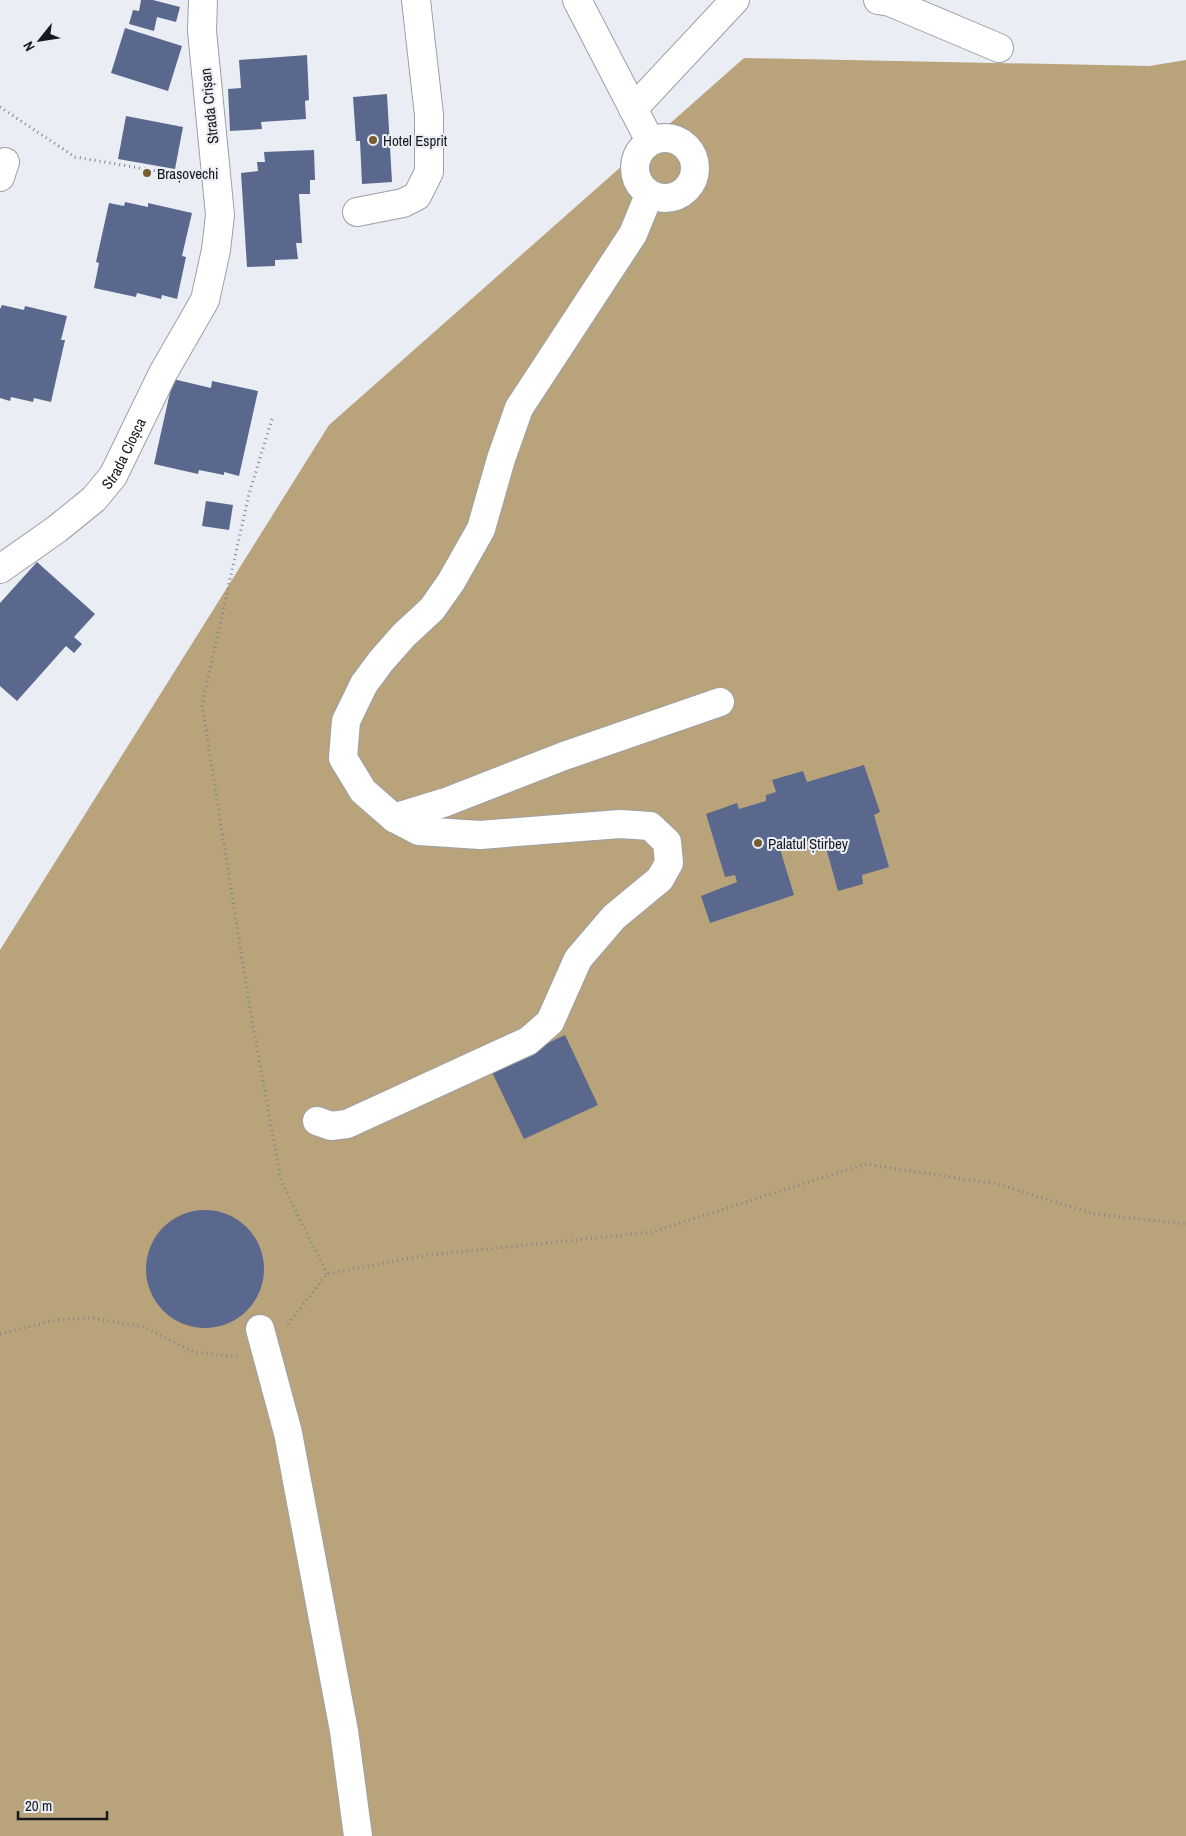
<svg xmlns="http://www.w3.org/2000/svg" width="1186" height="1836" viewBox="0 0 1186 1836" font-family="'Archivo Narrow',sans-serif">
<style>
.forest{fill:#b9a37a}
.building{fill:#5b688d}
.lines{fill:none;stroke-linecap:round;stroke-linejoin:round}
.minor-casing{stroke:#9ea0a7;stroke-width:30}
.path{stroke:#818388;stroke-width:3;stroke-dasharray:1 4;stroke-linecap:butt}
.minor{stroke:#fff;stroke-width:28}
.poi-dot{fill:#755e2e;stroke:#eaedf4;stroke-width:2}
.labels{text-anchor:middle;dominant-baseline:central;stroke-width:4;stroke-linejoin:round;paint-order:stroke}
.street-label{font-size:15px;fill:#18191c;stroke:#eaedf4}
.poi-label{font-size:15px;fill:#18191c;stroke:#eaedf4;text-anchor:start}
</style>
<rect width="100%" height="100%" fill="#eaedf4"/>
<path class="forest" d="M744,58L1149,66L1186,60V1836H0V950L329,425Z"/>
<path class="building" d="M141,0H153L180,7L176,22L157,17L154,31L129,24L133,10L139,11Z
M125,28L182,46L168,91L111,73Z
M307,55L309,100L305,101L306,119L261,122L262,129L230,131L228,89L241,88L239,60Z
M387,94L392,182L362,184L360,141H356L353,97Z
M126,116L183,127L175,169L118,159Z
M314,150L315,180H310V194H299L302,243H296L298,259L275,260V266L247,267L241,173L258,171L257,162H265L264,152Z
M125,202L148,207V203L192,213L182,256L186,257L177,299L162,295L161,299L137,293L136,297L94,288L99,263L96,262L109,203L124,206Z
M2,305L24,310L25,306L67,316L61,340H65L51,402L34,398L33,402L11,397L10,401L0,398V309Z
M173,379L211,388L212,381L258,391L239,476L224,472V475L199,470L198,474L154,464Z
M206,501L233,505L229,530L202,526Z
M37,562L95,614L74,637L82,644L74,653L66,646L17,701L0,686V603Z
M864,765L880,812L874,815L889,867L862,875L863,884L838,891L823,837L780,849L794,895L710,923L701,896L737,882L735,875L725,877L706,814L737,803L739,809L766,801V795L776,792L772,780L803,771L807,782Z
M565,1035L598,1105L524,1139L491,1070Z
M146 1269a59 59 0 1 1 118 0a59 59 0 1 1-118 0Z"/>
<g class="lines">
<defs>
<g id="minor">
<path d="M577,0L650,141"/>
<path d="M878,0L890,2L999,48"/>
<path d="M633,109L735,0"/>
<circle cx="665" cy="168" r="30"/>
<path d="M0,177L5,162"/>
<path d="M649,195L633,234L519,408L501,459L481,529L451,582L432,609L404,635L381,661L364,684L346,721L343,758L363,791L394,818L446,802L564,756L720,702"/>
<path d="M357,212L403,203L417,196L429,172V115L416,0"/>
<path id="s1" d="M0,569L57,529L94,499L113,476L163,373L205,300L216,250L220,215L202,31L203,0"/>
<path d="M317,1121L331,1126L347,1124L528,1041L550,1022L578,959L614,917L660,879L669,863L667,842L650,826L620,824L480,835L419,831L394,818"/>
<path d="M260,1329L288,1433L344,1731L358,1836"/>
</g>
</defs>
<use href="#minor" class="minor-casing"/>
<path class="path" d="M0,107L75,157L186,176
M272,419L249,494L202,705L251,1015L281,1181L327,1274
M288,1324L327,1274L421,1256L652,1232L865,1164L997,1184L1094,1214L1186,1224
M0,1334L55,1320L93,1318L144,1327L194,1352L238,1357"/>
<use href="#minor" class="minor"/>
</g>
<g class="poi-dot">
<circle cx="373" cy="140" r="5"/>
<circle cx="147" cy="173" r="5"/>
<circle cx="758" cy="843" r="5"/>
</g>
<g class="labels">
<g class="street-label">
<text transform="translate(209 106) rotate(-96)">Strada Crișan</text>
<text stroke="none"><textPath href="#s1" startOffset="172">Strada Cloșca</textPath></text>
</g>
<g class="poi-label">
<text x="383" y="140">Hotel Esprit</text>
<text x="157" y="173">Brașovechi</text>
<text x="768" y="843">Palatul Știrbey</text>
</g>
</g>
<g transform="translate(40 40) rotate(240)" stroke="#eaedf4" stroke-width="4" paint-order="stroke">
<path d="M0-4L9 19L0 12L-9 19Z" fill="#18191c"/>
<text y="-8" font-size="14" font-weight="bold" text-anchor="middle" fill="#18191c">N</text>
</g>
<path d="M18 1811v8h89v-8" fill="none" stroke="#18191c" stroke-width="2.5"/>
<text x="25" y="1811" font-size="15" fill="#18191c" stroke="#eaedf4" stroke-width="4" paint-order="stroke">20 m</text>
</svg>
